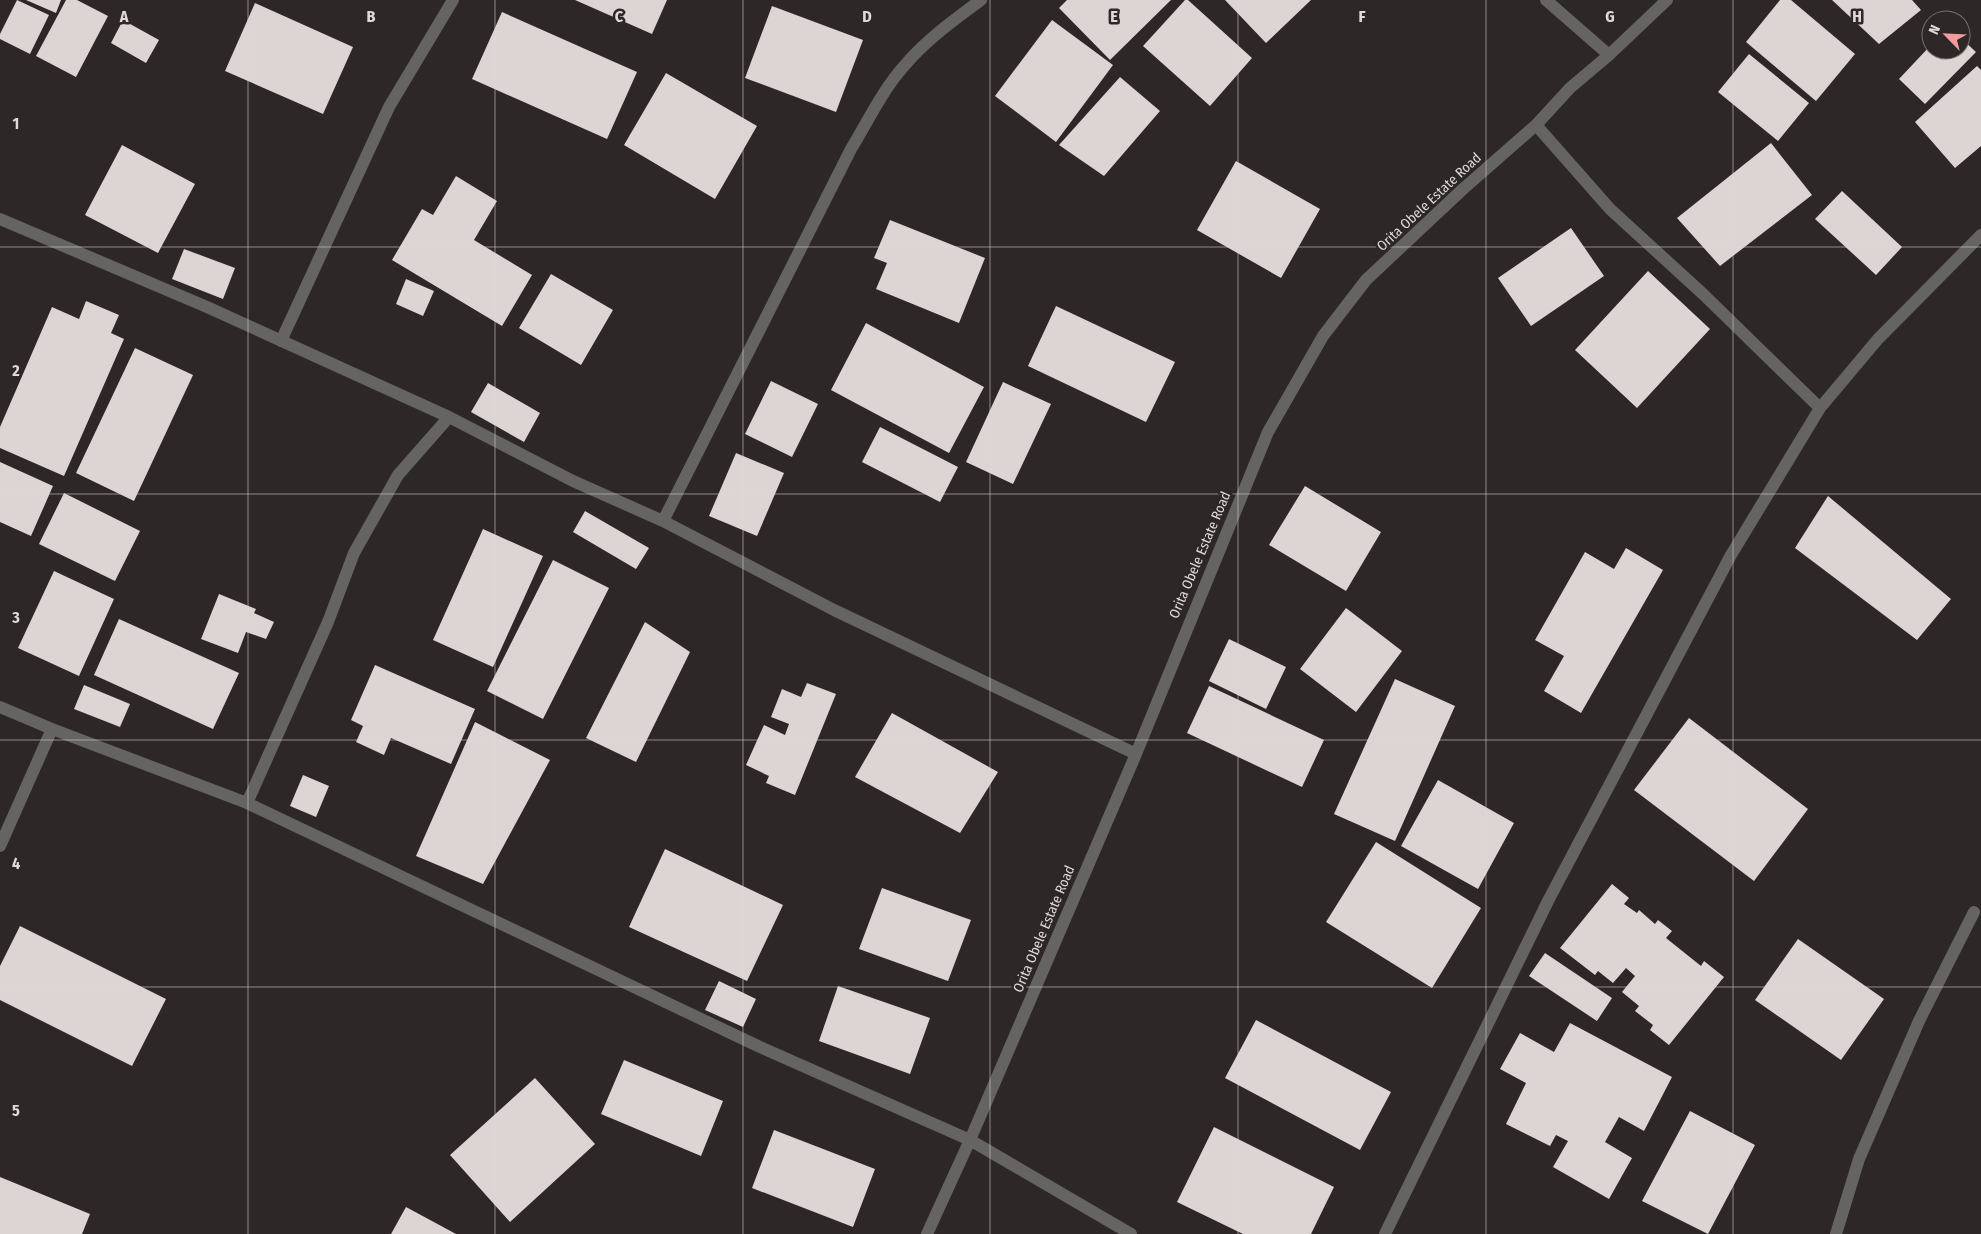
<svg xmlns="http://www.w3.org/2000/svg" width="1981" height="1234" viewBox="0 0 1981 1234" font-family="'Fira Sans Condensed',sans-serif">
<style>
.building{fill:#ddd4d4}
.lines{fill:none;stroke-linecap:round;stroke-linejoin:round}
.minor{stroke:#666363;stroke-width:12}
.grid{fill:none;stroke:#dfdada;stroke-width:1;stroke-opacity:0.55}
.labels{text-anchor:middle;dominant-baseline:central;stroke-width:5;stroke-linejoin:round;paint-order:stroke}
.street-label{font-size:14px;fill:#dfdada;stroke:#2e2727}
.grid-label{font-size:16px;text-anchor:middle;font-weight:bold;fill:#dfdada;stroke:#2e2727;stroke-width:5;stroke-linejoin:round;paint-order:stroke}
</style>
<rect width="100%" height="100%" fill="#2e2727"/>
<path class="building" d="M17,0L49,15L30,54L0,39V34Z
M26,0H61L56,13Z
M66,0H77L108,16L76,77L36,56Z
M575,0H667L652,34Z
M1067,0H1171L1110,60L1059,8Z
M1185,0H1188L1252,58L1210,106L1143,46Z
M1225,0H1311L1266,43Z
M1780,0H1791L1855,54L1816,101L1746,42Z
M1832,0H1912L1921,10L1879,44Z
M255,3L353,47L323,114L225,71Z
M772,6L863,40L836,112L745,78Z
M502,12L637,72L607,139L472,79Z
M123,20L159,40L146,63L111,43Z
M1052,20L1113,65L1056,142L995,96Z
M1961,38L1976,52L1925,104L1899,79L1931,45V50H1961Z
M1749,54L1809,103L1778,141L1718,92Z
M1977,66L1981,70V146L1955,168L1915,122Z
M666,73L757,126L715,199L624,145Z
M1120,77L1160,111L1104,176L1059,145Z
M1771,143L1812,195L1720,266L1677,218Z
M122,145L195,184L158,253L85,215Z
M1236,161L1320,209L1281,278L1197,230Z
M456,176L497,201L474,240L532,275L502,326L392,260L422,209L433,215Z
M1842,191L1902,247L1876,275L1815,219Z
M890,220L985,258L959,323L876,289L887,263L874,258Z
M1571,228L1604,276L1531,326L1498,278Z
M184,249L235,268L223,299L172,279Z
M1648,271L1710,329L1637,408L1575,350Z
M551,274L613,310L581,365L519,328Z
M406,279L434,291L423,316L396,304Z
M86,301L119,315L111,333L124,339L64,476L0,448V427L52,307L79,319Z
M1056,306L1175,362L1146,422L1028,366Z
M866,323L984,387L949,453L831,390Z
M135,348L193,375L134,501L76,473Z
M771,381L818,404L792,457L745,434Z
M1003,382L1051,404L1013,484L966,462Z
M488,383L540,413L524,442L471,412Z
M880,427L958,467L940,502L862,462Z
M736,453L784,473L757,536L709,516Z
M0,462L53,486L31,536L0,522Z
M1305,486L1381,532L1346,591L1269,545Z
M64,493L140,531L115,581L39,544Z
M1828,496L1951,599L1917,640L1795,548Z
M585,511L649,548L636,569L573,532Z
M483,529L543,556L493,667L433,640Z
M1626,548L1663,570L1581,713L1544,691L1564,656L1535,640L1585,552L1614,569Z
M553,560L609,588L543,719L487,691Z
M54,571L114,599L79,676L18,648Z
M219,594L256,609L254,613L274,622L266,639L246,632L238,653L201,639Z
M1346,608L1402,651L1356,712L1300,669Z
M119,619L239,673L213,729L94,675Z
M645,622L690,652L636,762L586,738Z
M1229,639L1286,667L1266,709L1209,681Z
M375,665L475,709L451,764L391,738L384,755L356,742L363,726L351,720Z
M1395,679L1455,706L1395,841L1334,814Z
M807,683L836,694L795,795L766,783L769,776L746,765L764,725L785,735L789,724L771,717L782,689L801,697Z
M84,685L130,704L120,727L74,709Z
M1209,686L1324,740L1302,787L1187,733Z
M892,713L998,772L960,833L855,777Z
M1689,718L1808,809L1754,881L1634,790Z
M475,722L550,760L483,884L416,856Z
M303,775L329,786L316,817L290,806Z
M1438,780L1514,823L1478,889L1401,846Z
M1376,842L1481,908L1432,988L1326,922Z
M665,849L783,905L747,981L629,927Z
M1612,884L1629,898L1624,904L1637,913L1639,910L1655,924L1658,920L1672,931L1666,938L1701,966L1704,961L1724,977L1669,1045L1650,1030L1653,1025L1635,1011L1639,1006L1622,992L1635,976L1626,968L1613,983L1598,971L1595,975L1560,948Z
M882,888L971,920L948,981L859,949Z
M20,926L166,999L132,1066L0,1000V966Z
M1798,939L1884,999L1841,1060L1755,1000Z
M1545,953L1612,998L1597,1021L1529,976Z
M719,981L756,999L743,1027L705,1010Z
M838,986L930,1018L910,1074L819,1041Z
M1256,1020L1391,1092L1360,1150L1225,1078Z
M1570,1023L1672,1077L1644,1131L1619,1117L1605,1142L1632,1158L1609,1199L1553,1167L1568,1141L1556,1135L1550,1146L1506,1124L1526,1083L1500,1069L1520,1033L1554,1052Z
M624,1060L723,1101L701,1156L601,1114Z
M535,1078L595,1144L510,1222L450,1155Z
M1690,1111L1755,1145L1708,1234L1642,1201Z
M1214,1127L1334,1187L1311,1234H1243L1177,1202Z
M774,1130L875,1169L853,1227L752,1188Z
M0,1177L90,1214L82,1234H0Z
M406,1207L456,1234H391Z"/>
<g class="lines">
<path class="minor" d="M1546,0L1609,55
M1536,125L1610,209L1703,294L1820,408
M0,219L207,307L449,417L573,481L663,521L834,610L1136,754
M281,341L389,107L453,0
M663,521L851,149C868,121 883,89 905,65C926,40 955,19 981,0
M0,707L52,729L247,803L760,1047L970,1140L1131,1234
M247,803L328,622L354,553L398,475L449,417
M0,846L52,729
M927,1234L970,1140L1136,754L1268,432L1323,336L1366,280L1463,189L1536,125L1570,88L1609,55L1667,0
M1385,1234L1548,901L1731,555L1820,408L1878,339L1981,235
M1836,1234L1859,1159L1919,1021L1974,912"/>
</g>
<path class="grid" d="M248,0V1234M495,0V1234M743,0V1234M990,0V1234M1238,0V1234M1486,0V1234M1733,0V1234M0,247H1981M0,494H1981M0,740H1981M0,987H1981"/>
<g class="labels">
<g class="street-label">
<text transform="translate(1429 202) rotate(-43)">Orita Obele Estate Road</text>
<text transform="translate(1200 555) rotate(-67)">Orita Obele Estate Road</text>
<text transform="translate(1044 929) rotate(-67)">Orita Obele Estate Road</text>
</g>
</g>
<g class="grid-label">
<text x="124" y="22">A</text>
<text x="371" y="22">B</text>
<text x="619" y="22">C</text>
<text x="867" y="22">D</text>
<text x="1114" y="22">E</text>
<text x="1362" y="22">F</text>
<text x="1610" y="22">G</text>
<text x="1857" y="22">H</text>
<text x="16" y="129">1</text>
<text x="16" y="376">2</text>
<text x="16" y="623">3</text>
<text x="16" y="869">4</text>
<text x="16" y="1116">5</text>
</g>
<g transform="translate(1946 35) rotate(294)"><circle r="24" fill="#2e2727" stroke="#756f6f"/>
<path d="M0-4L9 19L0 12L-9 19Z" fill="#f49b9f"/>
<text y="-8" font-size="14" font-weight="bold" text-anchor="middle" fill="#dfdada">N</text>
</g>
</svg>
